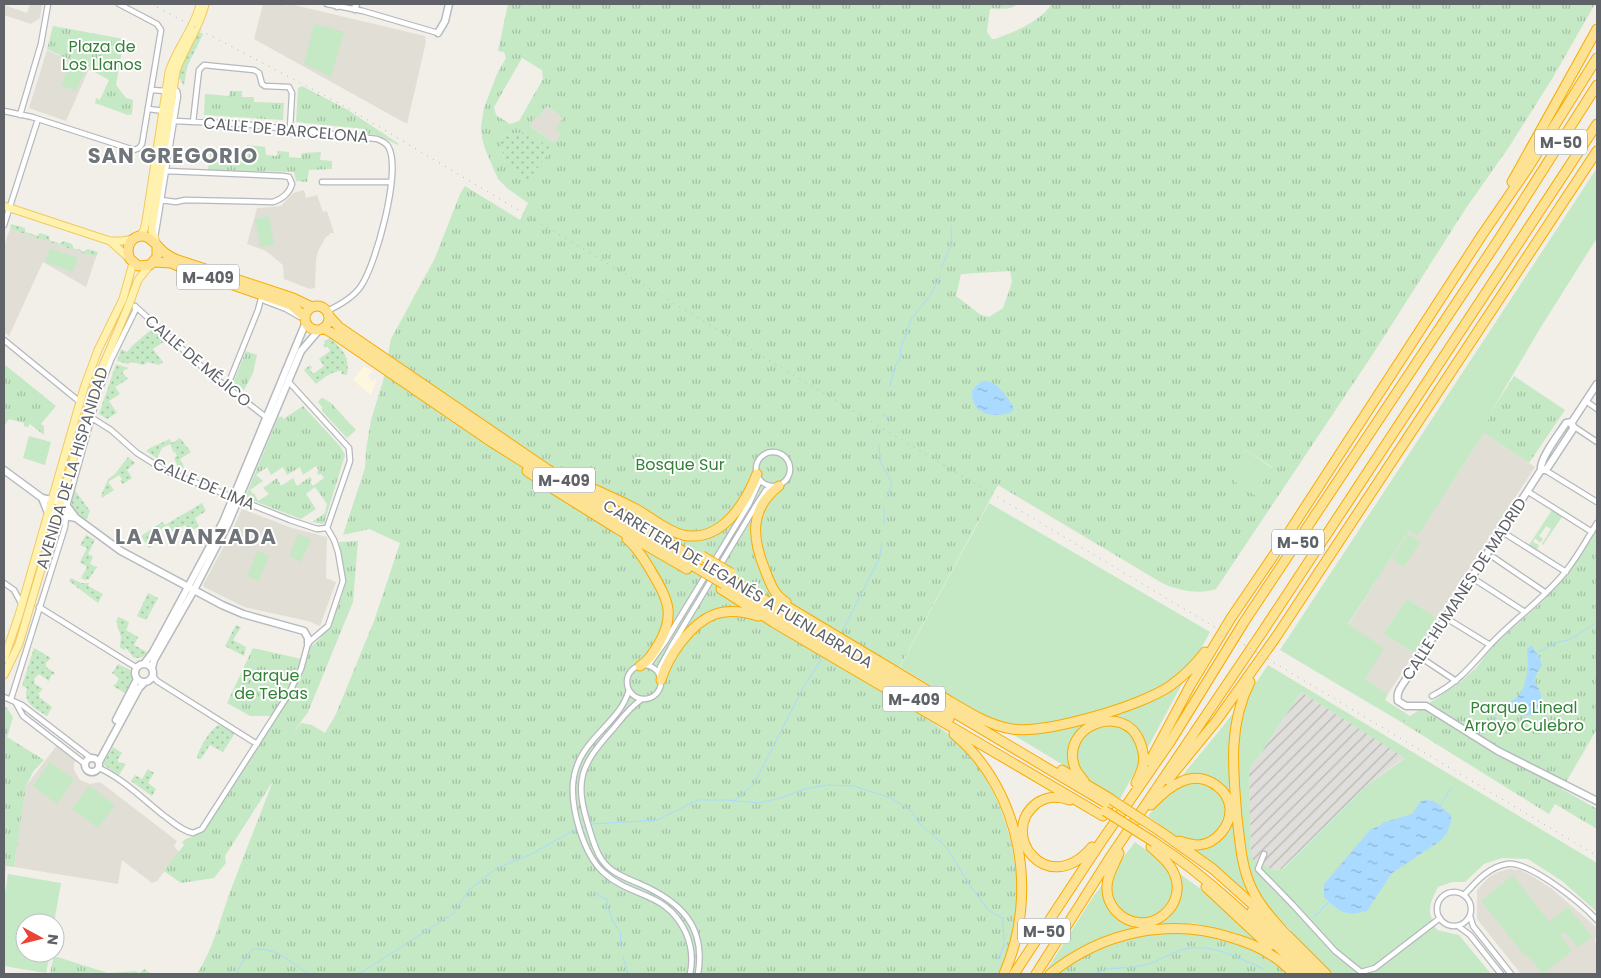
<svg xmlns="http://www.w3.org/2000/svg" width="1601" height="978" viewBox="0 0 1601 978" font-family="Poppins,sans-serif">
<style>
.commercial{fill:#fef7e0}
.industrial{fill:url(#industrial-furrows)}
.education{fill:#e1ded6}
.grass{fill:#c5e8c5;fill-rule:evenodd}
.park{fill:url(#park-tufts);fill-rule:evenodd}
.garden{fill:url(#garden-dots)}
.water{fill:url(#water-ripples)}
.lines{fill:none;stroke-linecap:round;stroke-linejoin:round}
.stream{stroke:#aadaff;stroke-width:1}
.street-casing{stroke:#b5b8bc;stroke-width:7}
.secondary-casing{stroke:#b6babf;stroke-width:9}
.primary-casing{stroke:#f2c960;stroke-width:9}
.highway-casing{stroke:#f9ab00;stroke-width:11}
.street{stroke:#fff;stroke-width:4.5}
.secondary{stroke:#fff;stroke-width:6}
.primary{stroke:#fff2af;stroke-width:7}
.highway{stroke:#fde293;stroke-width:9}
.rail{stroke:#b6b7b8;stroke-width:1;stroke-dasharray:1 6;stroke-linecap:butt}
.highway-bridge-casing{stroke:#f9ab00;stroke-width:11;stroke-linecap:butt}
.highway-bridge{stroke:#fde293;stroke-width:9}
.labels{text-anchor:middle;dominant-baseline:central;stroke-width:4;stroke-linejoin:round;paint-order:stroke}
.shield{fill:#fff;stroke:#8f9295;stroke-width:1}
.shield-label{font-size:15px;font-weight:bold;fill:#5f6368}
.park-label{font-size:16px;fill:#348238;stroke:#fff}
.street-label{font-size:16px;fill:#5f6368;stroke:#fff}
.district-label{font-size:21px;font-weight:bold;letter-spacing:1px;fill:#70757a;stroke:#fff}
</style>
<defs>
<pattern id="industrial-furrows" width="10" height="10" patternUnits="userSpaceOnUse" patternTransform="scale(1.25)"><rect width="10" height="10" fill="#e0deda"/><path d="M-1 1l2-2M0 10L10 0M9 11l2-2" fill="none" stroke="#b9b8b5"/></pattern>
<pattern id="park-tufts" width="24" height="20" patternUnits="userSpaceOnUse" patternTransform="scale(1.25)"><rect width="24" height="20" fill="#c5e8c5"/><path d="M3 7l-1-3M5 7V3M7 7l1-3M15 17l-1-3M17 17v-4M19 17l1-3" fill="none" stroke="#a3c0a4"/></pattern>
<pattern id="garden-dots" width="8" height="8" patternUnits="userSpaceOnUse" patternTransform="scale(1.25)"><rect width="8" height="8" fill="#c5e8c5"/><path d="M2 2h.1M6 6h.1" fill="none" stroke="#a3c0a4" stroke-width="1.8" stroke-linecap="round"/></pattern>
<pattern id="water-ripples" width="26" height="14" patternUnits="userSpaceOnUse" patternTransform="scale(1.25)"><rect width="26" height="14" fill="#aadaff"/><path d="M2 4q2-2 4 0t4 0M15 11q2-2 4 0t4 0" fill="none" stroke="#8eb4d2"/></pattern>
</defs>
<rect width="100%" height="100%" fill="#f1efe8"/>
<path class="commercial" d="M364,366L372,371L368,376L371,380L374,381L375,379L377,380L371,395L353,380Z"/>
<path class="industrial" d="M1301,692L1405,757L1364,788L1282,869L1273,870L1251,859L1249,771Z"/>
<path class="education" d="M30,4H42L40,18L31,24L4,15V5L27,13Z
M263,4H284L286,6L290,4L425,36L426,42L407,124L254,39Z
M47,50L89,69L66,121L29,108Z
M547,106L563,118L561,133L554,143L529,125L536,115L539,117Z
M304,190L306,198L317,195L323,212L327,211L334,233H331L326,237L318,251L316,260L315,288L310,289L284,279L283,265L266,251L247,244L257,208L281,206L293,193Z
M10,229L96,257L86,287L43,262L9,336L4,332V246Z
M1484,433L1535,467L1437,618L1407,599L1383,634L1415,653L1388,694L1364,679L1348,625L1409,529L1418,536Z
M242,509L292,528L327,537L326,578L336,582L320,626L308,621L244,607L204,587L203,585L231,533Z
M57,745L77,760L74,763V770L80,780L90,784L100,782L177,841L174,846L179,852L157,881L152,883L122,860L118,884L14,867L26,786Z
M1509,869L1520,870L1532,876L1552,889L1596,927L1595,942L1597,944V974H1521L1477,919V890L1489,877L1498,872Z"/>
<path class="grass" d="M314,24L344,32L331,77L304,64Z
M70,64L85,71L76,91L61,85Z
M1597,168V238L1539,330L1491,412L1484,433L1418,536L1409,530L1348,624L1384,648L1365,679L1388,694L1385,700L1410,716L1401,722L1280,650Z
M269,216L274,245L260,247L255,219Z
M50,248L78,258L73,272L45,262Z
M29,436L51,442L45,465L23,458Z
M1245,450L1272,468L1255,495L1227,477Z
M989,503L1210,632L1120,799L900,667Z
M1552,510L1562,517L1543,545L1542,544L1551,529L1546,526L1547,525L1539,536L1543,539L1541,542H1539L1535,538L1533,542L1539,545L1537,550L1529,545Z
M298,534L311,539L301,562L289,556Z
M1408,534L1420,542L1404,567L1392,559Z
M257,551L269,556L259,581L247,576Z
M1407,599L1437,618L1415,653L1383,634Z
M1268,665L1597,863V912L1562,881L1528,859L1502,858L1484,864L1465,882H1452L1438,887C1428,907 1427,911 1437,930L1459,935L1491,974H1329L1279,918L1205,859L1148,816C1189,767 1232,719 1268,665ZM1301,692L1405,758L1364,788L1283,869L1273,870L1251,859L1249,771Z
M50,762L74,779L57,804L33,786Z
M89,786L115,805L98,828L72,809Z
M1135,842L1205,892L1268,949L1237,933L1193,923L1118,932L1046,971L1093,897Z
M8,874L61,883L54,923H25V953H50L46,973L4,966V899Z
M1513,875L1549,922L1568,907L1592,936L1578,948L1565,932L1560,935L1572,951L1543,974L1527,955L1525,956L1481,901Z"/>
<path class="park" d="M508,4H1018C1006,12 1001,7 990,9L987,32L992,39H995C1016,31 1038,23 1052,4H1595L1552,79L1509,147L1466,208L1371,357L1216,589C1198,595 1178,590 1162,583L998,485L885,694C906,706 928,718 947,733C988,766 1011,822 1016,873C1017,881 1018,889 1018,896C1016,922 1009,950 1000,974H197C213,949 220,920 230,892C244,855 259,818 273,781L225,856L226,863L214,878L181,883L164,871L184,845L182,842C191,834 196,839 205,828L276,716H250L227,703L253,648L301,659L304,667L310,647C325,640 344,598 345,582C346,574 340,552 339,542L358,541L353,602L308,712L292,734L301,723L312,725L325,733L336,714L374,621L400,543L369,529L343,535L365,468L366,450L371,420L383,381L391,339L435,258L460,194L465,186L520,220L528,203L507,188L498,179L485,149L482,138L481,127L484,108L497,74L506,58L504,52L498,51ZM522,58L542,70L543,79L519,121L510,124L496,115L494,107ZM547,106L563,118L555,129L561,133L554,143L530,126L536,116L539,117ZM527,132L505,164L500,138L502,135ZM1010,271L1012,282L1003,308L989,317L981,315L956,296L961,274ZM1245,450L1272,467L1255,495L1228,477Z
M53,26L124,39L116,85L126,98L133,100L132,114L128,115L95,103L96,98L100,100L109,80L89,69L47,49Z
M302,86L348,110L399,144L398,145L377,135L364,134V129L296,122L298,88Z
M230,91H242V97H254V102L284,103L283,120L204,115L205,94L229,96Z
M247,145L265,147L266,155L277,156V151L289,152V157L301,158L302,153L321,152L320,160L332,161V169L309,170L307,182L296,181L294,172L208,170L210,151H222V160L233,161L234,152L246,153Z
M246,351L257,355L253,373L244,390L233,383Z
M4,364L56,406L41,424L44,426V435L30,424L28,427L24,426V423L9,419L5,425H4Z
M1514,376L1565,410L1529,463L1484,433L1491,412Z
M323,398L331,403L356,430L347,438L322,411V407L318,402L320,399Z
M303,406L340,446L345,455L325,520L324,524L312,522L325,513L327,504L315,487L306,494L316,509L301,519L246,498V495L278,418L282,416L283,419ZM316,466L319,471L317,472L318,475L321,474L324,478L313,486L310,482L312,480L310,477L297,486L293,478L281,486L277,478L263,488L269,494L258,501L254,493L253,494L250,490L263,481L256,475L267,467L271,475L283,467L287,475L300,467L303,475Z
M1597,529V729L1562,789L1597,809V829L1555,804L1549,814L1401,722L1458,684L1476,668L1493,646L1543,601L1567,574Z
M4,706L7,708L13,717L7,737L44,760L33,772L26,786L14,867L6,866L4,883Z
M1168,930C1200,933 1233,938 1262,953C1272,957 1281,967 1289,974H1056C1063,967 1071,963 1079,959C1107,942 1136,936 1168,930Z
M54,956L108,973L136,971L139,973L145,969L151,974H52L50,973Z"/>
<path class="garden" d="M197,31L203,34L187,67L184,86L180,79H177L178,70Z
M527,132L552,149L526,183L505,164L500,138L502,135Z
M11,224L25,228V231L27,233H30L37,236L40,233L49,236L50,241L57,242L59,244L64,241L72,244L74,249H80L83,252L88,249L98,252L96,257L10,229Z
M152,329L165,341L153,349L163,362L159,365L148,362L143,365L132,362L128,364L117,361L121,349L127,352L133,345Z
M330,338C343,350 350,356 347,375L341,374L342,371C331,371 324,378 316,384L304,370L310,365L312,368L310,369L313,374L324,366L319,359L330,351L328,346L325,348L323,345L325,343L324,341Z
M116,364L128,368L122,372L128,379L115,387L120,394L109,401L117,413L107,419L99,414Z
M180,438L191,452L180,459L184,467L182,469L178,467L174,458L177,456L175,452L174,453L170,444L162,448L157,458L146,451C153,445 161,444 169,439L172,443Z
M128,457L135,463L127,470L132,478L123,484L120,481L122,479L119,475L108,482L114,490L102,498L101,496L108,479L115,474Z
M74,489L90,511L86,520L73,510L71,506Z
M202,503L206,511L195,518L199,526L190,532L185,525L173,532L168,525L154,533L159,541L149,548L141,536L162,522L165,525Z
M86,535L95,540L88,554L93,557L90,564L97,567L89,579L85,580L81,578L87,567L80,562L87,548L80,545Z
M71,578L81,583H89L88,586L103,594L98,603L69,581Z
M148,593L158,598L146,620L137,616Z
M119,617L129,622L126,630L138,637L134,645L147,652C144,658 139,659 133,657L126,648L124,650L120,647L121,637L116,621Z
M236,625L241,627L233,640L246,647L244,656L225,646Z
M34,648L51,658L46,663V667L55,673L54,675L52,674L49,681L39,674L34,679L35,681L34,683L43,689L38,694L40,695L39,697L52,707L47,716C35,708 23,704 27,688L22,686Z
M118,664L132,671V680L125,693L113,686L115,684H116L119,678L112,673Z
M221,724L235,733L223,752L210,745L201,759H199L197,757C200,747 211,727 221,724Z
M113,747L122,753L118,759V762L126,764L119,775L104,765V762Z
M148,769L154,773L148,783L156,789L152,796L131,781L135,775L142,779Z"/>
<path class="water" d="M983,381C998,381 1005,395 1013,406V409L1012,412C993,419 971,415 972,391L977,385Z
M1532,645L1535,652L1539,656L1542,666L1538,671L1534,680C1537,686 1542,692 1541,699C1540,721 1517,718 1506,706C1509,702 1514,700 1518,696C1528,685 1529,662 1527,649Z
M1424,800L1434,801L1451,815V822L1447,833L1440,841L1392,873L1367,911C1346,917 1339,912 1324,897V884L1370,830L1381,825L1382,823L1412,814L1420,802Z"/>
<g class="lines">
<path class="stream" d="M941,268L952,244L951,226
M890,386L895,366L900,359L901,347L912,318L932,293L940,276
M883,414L891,419
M879,445L880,461L892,483L887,497
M884,524V508
M843,630L879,559L882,543
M1534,654L1558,642L1569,640L1597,622
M1481,736L1497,713L1507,706
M735,800L754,784L803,688L821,660
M1440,806L1451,788
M582,828L592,824L657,820L698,800H727L759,803L781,798L805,789L827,785L854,786L891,798L911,811L919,823L947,848L970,886L989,911L1003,918L1004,946L997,961
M597,892L599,896L607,899L608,903L605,908L609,910C611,919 616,927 621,933L620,944L622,948
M1313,918L1330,901
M623,956L628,974
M237,974C240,964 245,957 253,949C279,948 289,962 309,974
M359,974L454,913L469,890L497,868L532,854L565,835L578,829
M1094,974C1111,965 1121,970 1139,966C1154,964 1165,956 1178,951C1207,940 1238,958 1264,969"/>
<defs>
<path id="street" d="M327,4L363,11L438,33
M152,90L166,91
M149,109L163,111
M4,111L32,117L134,150L139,148L142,144L161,30L157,24L119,4
M20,115L41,44L48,4
M174,121L242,124L377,139C382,141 387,143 389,148C401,173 376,264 361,286C353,298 340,305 327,311
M193,122L199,70L204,65L254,70L259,73L262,84L265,86L289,87L292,93L290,129
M322,182H391
M161,200L176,202L185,200L273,202C282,199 289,194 292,184L289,177L283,176L166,171
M4,225L38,119
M155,238L178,96L177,91L173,88
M262,296L265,301L286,309L300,317
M135,306L210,374L267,418
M4,340L80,402
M288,381L349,448L350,461L327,528
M227,387L258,310L262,295
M1586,401L1597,409
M92,418L111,430L137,453L164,470L290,520L317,529L327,528
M1573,426L1597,442
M756 469a17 17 0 1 1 34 0a17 17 0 1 1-34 0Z
M1545,470L1597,502
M1527,491L1592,532
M1501,531L1566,572
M1493,557L1546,593
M1471,577L1525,612
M4,583L14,590L21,603
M39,607L137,668
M1446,618L1490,645
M1420,657L1456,681
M650,663L665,642L749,504L760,480
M627 682a17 17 0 1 1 34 0a17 17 0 1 1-34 0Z
M659,675L660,667L671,647L755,507L766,490L772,486
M153,676L157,681L257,744
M629,690C619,726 577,739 573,783C571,809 583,853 603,872C632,899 666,890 686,933C692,947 693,960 690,974
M1432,696C1459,682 1470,667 1489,646C1513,620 1544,599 1566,571C1578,556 1587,539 1597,523
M4,697L22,705L91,758
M11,699L65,527L67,506L99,391L111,360L135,311V307
M642,699C630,707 622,718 613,729C580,766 574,780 589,828C592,838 596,852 602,860C611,873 626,878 640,884C681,902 706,926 698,974
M16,703L23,716L85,764
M99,768C122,778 143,799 163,815C173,822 182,831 193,833L202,829L288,695L301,669L308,643L328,626L343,581L338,552L334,540L327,528
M1264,854L1258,869L1293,905L1335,951L1361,972L1375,968L1440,918
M1437 909a17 17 0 1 1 34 0a17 17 0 1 1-34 0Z
M1464,895C1476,882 1488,867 1507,864C1530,861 1581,903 1597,920
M1470,916L1473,926L1511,974
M1458,926L1470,935L1501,974"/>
<path id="secondary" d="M337,6L339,4
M355,9L356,4
M438,33L445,21L449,4
M1572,422L1597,384
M4,470L42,498L61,502L67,506L76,518L121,551L222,605L243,614L304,631L308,638V643
M1541,470H1545L1548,467L1573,429L1572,422L1566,423C1559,434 1539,459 1541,470L1406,679C1401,687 1396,692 1398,701L1406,706H1426L1498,751L1597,801
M42,498L48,513L76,518
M135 673a9 9 0 1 1 18 0a9 9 0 1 1-18 0Z
M144,664L153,652L180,602L223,522L306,322
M152,668L154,660L194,590L228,524L301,351L319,330
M116,720L137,679
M85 765a7 7 0 1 1 14 0a7 7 0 1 1-14 0Z
M99,762L139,688L144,683"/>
<path id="primary" d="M4,206L110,241H122L134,239
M139,237L144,230L146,221L169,72C176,49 196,26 200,4
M110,241L130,259
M157,245L152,231L153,222L176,71C184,48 200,27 205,4
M4,659L19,615L84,388L98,350L123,299L133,263
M4,675L19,644L96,382L130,302L138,280L150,265"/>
<path id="highway" d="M1512,182L1597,29
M157,245V257L150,265L138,266L130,259C127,252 127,246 132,240C146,228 155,245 165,253C168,256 172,257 175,259L293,298L312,307
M154,262L171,263L180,267
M207,276L291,305L305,317
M305 318a12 12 0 1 1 24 0a12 12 0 1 1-24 0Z
M329,316L339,327L547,469L699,561
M323,328L332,333L490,441L609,516L695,567
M527,471L547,485L616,528L687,569
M577,481C597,491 617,499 636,509C651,517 666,531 683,535C721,543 745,504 757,474
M779,486C749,509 752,538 765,570C770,583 774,595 786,602
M627,539C637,547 643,558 650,569C667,598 677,614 658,645C653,653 649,660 640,666
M728,578L1109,805
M724,584L949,719
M721,589L773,622L1103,816
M778,601L947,702
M661,680C665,666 672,654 681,642C703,614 723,605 758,616
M1250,682C1228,725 1233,770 1237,817C1240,841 1241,865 1251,887C1260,907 1276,923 1290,939
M943,697C965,710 987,725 1012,729C1047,734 1141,706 1170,686C1184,676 1195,665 1205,652
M954,734C1022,791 1039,895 1004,974
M1150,761L1190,686L1231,618L1280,546L1482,235L1526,171L1597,58
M1062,770L1111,799
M1168,780L1217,720L1276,637L1597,151
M1084,781C1081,777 1077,773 1075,768C1059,726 1124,701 1140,742C1143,750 1145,757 1143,765C1142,771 1138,778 1136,783
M1070,800C1059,796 1047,796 1037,803C997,833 1047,900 1092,847
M1151,805C1168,787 1192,767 1217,786C1224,791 1229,799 1230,808C1231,826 1216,844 1198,845C1191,845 1186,843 1179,841
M1161,832L1213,869L1262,913
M1154,842C1211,879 1258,926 1305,974
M1119,853C1115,864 1106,876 1107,889C1107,896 1110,904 1115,910C1145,944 1196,904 1170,866C1165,859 1158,853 1151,847
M1206,887L1269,946
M1252,911L1315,974
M1287,935L1326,974
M1014,974L1101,842L1170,742L1244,622L1497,242L1597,85
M1036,974L1111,856L1263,631L1597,124
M1050,974C1102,932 1169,917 1233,938C1246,942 1260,947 1271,955C1280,960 1287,967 1294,974"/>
</defs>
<use href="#street" class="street-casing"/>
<use href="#secondary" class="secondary-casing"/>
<use href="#primary" class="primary-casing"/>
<use href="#highway" class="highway-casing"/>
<use href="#street" class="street"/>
<use href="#secondary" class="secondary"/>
<use href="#primary" class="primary"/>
<use href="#highway" class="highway"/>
<path class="rail" d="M151,4L346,107L1597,856"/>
<defs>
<path id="highway-bridge" d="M702,556L731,573
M695,567L724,584
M1112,800L1161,832
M1105,811L1154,842"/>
</defs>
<use href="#highway-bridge" class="highway-bridge-casing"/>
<use href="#highway-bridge" class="highway-bridge"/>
</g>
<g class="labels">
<g class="shield">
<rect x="1535" y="129.5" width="52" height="25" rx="4"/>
<rect x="177" y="264.5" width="62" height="25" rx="4"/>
<rect x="533" y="467.5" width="62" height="25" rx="4"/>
<rect x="1272" y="529.5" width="52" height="25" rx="4"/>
<rect x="883" y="686.5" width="62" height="25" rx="4"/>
<rect x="1018" y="918.5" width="52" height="25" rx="4"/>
</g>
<g class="shield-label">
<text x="1561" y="142">M-50</text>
<text x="208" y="277">M-409</text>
<text x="564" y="480">M-409</text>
<text x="1298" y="542">M-50</text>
<text x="914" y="699">M-409</text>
<text x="1044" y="931">M-50</text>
</g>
<g class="park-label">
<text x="102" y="46">Plaza de<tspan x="102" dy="18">Los Llanos</tspan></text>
<text x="680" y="464">Bosque Sur</text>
<text x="271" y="675">Parque<tspan x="271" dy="18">de Tebas</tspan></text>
<text x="1524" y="707">Parque Lineal<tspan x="1524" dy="18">Arroyo Culebro</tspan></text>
</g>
<g class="street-label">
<text transform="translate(286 130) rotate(5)">CALLE DE BARCELONA</text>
<text transform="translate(198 361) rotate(40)">CALLE DE MÉJICO</text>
<text transform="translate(72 468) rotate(-73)">AVENIDA DE LA HISPANIDAD</text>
<text transform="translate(204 484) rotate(23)">CALLE DE LIMA</text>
<text transform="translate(738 584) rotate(31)">CARRETERA DE LEGANÉS A FUENLABRADA</text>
<text transform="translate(1464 589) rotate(-57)">CALLE HUMANES DE MADRID</text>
</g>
<g class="district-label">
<text x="173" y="155">SAN GREGORIO</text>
<text x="196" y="536">LA AVANZADA</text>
</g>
</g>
<rect width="1601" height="978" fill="none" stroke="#5f6368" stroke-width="10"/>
<g transform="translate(40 938) rotate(97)"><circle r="24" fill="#ffffff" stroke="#bfc1c3"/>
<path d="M0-4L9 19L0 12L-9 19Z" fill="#ea4335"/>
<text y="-8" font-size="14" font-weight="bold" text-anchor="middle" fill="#5f6368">N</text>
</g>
</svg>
